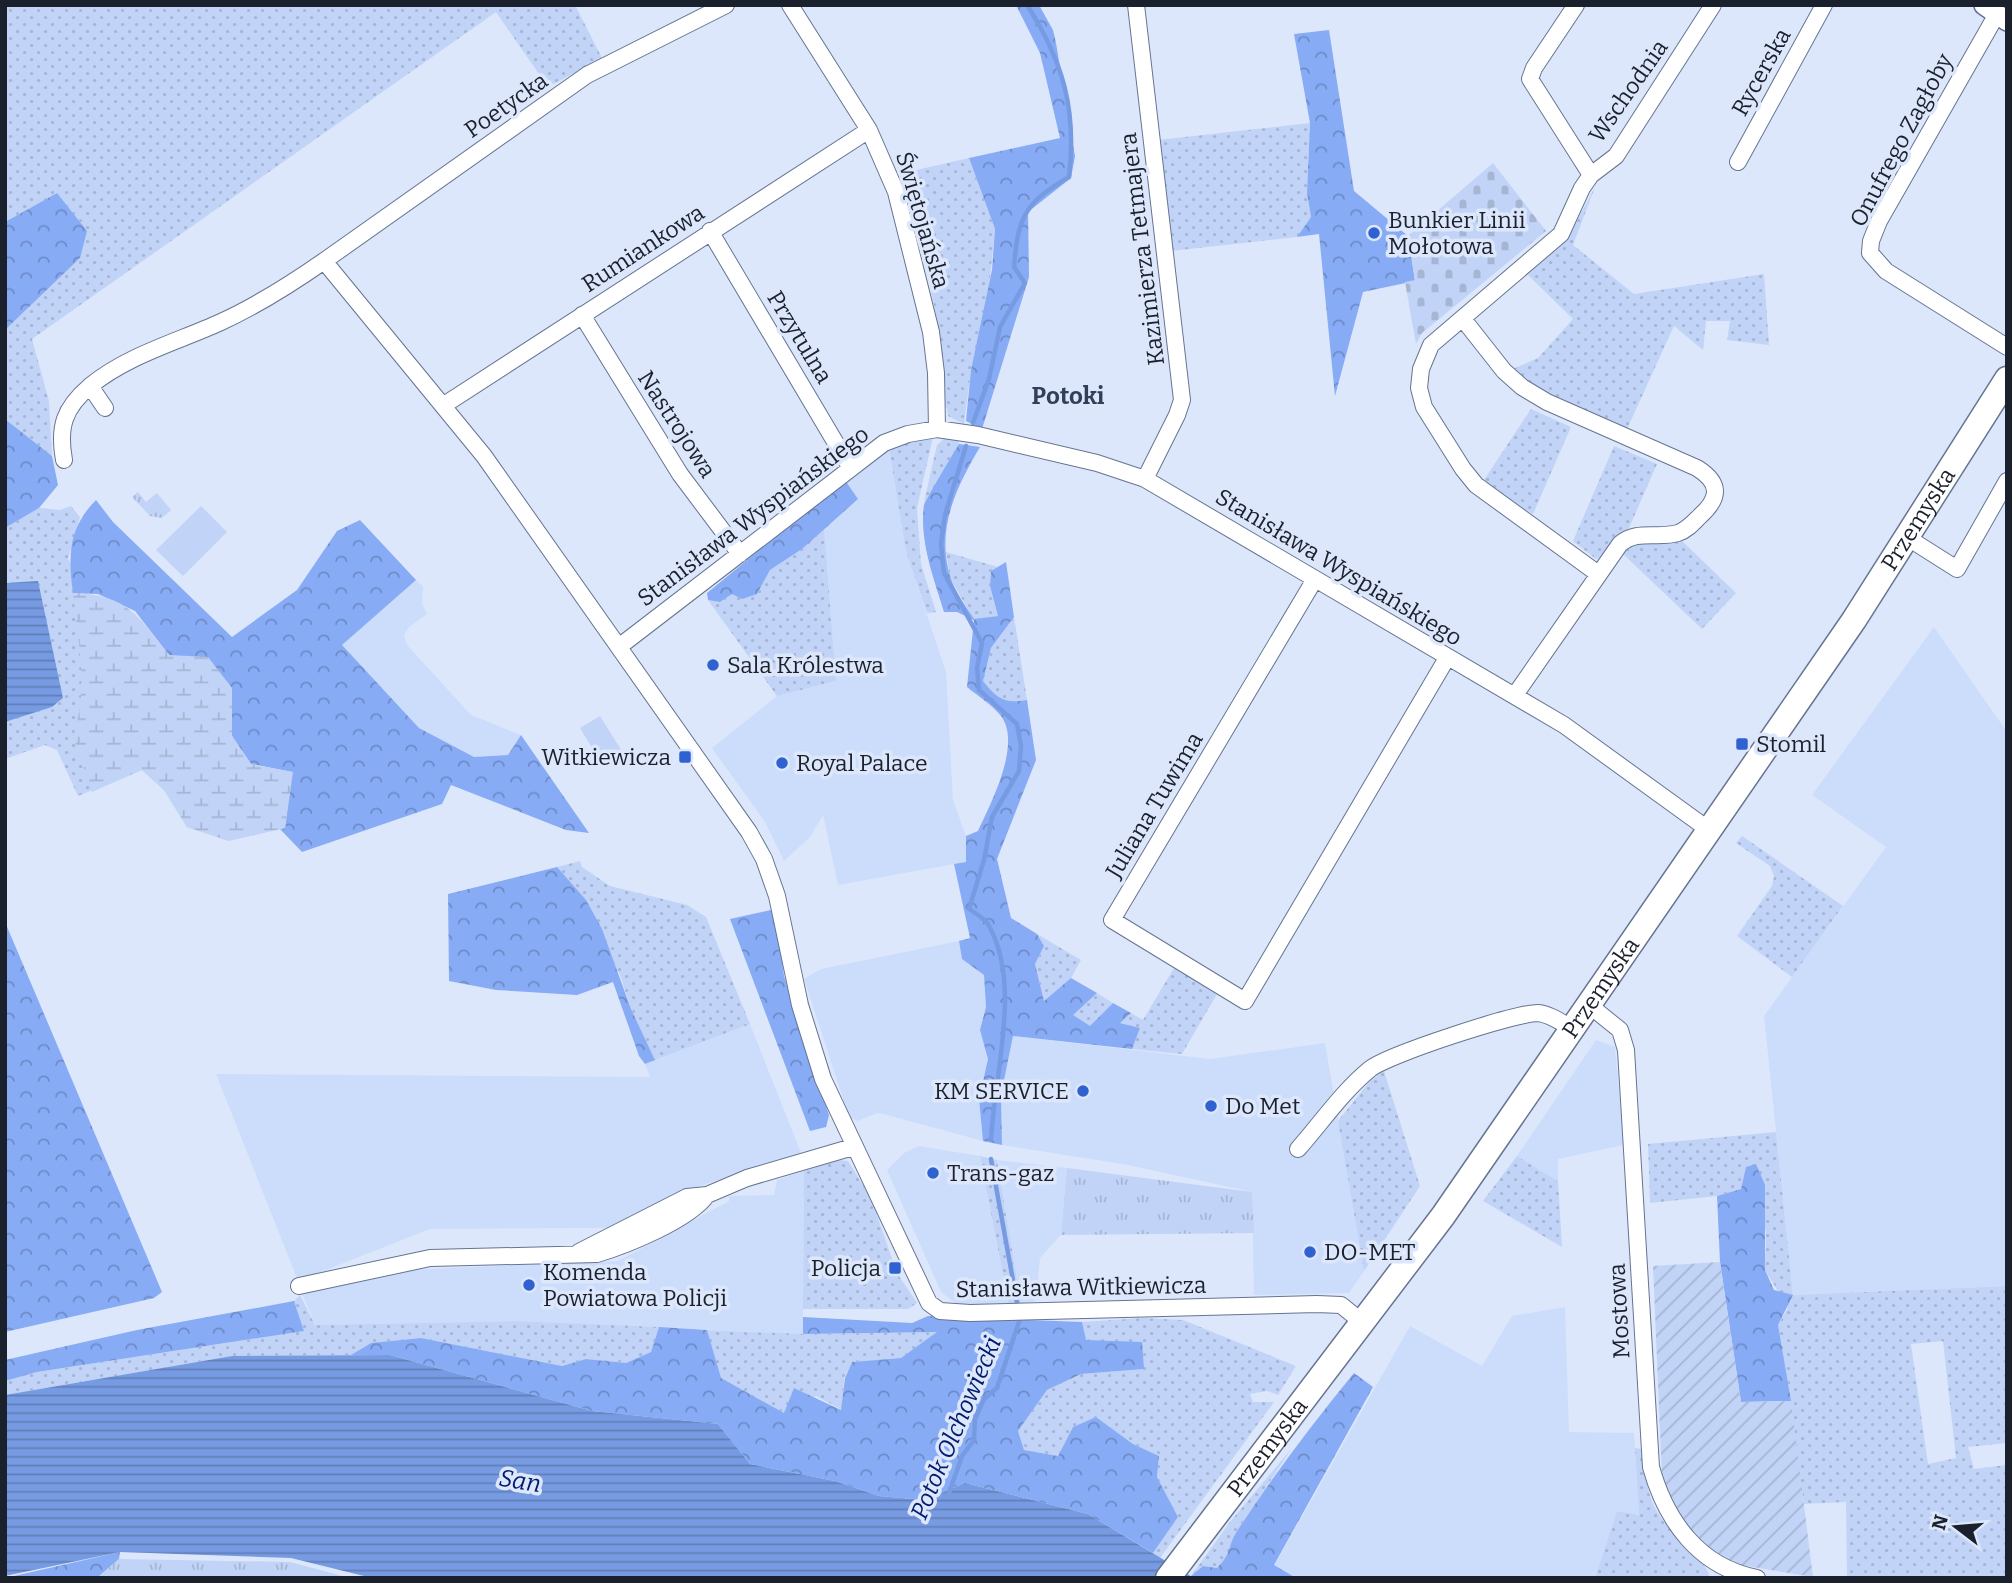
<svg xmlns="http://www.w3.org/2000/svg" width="2012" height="1583" viewBox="0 0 2012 1583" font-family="Bitter,serif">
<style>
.built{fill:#ccddfc}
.grass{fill:url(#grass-dots);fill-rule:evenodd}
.forest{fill:url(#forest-crowns)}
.wetland{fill:url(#wetland-marsh)}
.cemetery{fill:url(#cemetery-stones)}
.park{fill:url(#park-tufts)}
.garden{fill:url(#garden-furrows)}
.pitch{fill:#c1d3f6}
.water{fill:url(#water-rules)}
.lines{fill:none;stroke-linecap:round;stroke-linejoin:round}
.stream{stroke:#779be3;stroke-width:4.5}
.minor-casing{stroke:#657491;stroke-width:18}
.tertiary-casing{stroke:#657491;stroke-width:22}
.primary-casing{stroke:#657491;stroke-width:27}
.minor{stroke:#fff;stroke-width:16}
.tertiary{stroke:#fff;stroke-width:19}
.primary{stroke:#fff;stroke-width:24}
.poi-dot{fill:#3061d0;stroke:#dde7fb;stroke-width:2.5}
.labels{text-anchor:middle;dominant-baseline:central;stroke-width:7;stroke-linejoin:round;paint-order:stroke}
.street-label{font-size:23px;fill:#1b212c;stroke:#dde7fb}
.poi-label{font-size:23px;fill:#1b212c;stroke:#dde7fb;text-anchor:start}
.neighbourhood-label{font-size:24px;font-weight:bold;fill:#323f58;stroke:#dde7fb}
.water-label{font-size:24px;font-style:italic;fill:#011c6f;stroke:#dde7fb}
</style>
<defs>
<pattern id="grass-dots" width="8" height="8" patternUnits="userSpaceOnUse" patternTransform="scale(1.75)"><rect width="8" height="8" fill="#c1d3f6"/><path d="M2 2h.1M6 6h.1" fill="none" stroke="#a5b5d3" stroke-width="1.8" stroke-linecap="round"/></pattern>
<pattern id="forest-crowns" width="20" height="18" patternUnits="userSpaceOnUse" patternTransform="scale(1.75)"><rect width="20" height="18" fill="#87abf5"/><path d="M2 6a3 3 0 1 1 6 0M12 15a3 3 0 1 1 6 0" fill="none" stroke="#6e8bc7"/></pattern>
<pattern id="wetland-marsh" width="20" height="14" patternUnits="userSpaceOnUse" patternTransform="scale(1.75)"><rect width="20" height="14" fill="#c1d3f6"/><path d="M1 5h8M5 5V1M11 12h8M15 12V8" fill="none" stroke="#a5b5d3"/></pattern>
<pattern id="cemetery-stones" width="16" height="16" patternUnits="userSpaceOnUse" patternTransform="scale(1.75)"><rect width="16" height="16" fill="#c1d3f6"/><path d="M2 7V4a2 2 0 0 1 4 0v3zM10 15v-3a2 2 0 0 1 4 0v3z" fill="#a5b5d3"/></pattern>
<pattern id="park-tufts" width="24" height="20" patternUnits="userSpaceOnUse" patternTransform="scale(1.75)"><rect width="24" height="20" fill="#c1d3f6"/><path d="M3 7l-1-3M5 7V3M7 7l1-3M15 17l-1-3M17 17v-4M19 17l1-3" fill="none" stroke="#a5b5d3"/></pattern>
<pattern id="garden-furrows" width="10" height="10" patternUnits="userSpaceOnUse" patternTransform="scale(1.75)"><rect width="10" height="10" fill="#c1d3f6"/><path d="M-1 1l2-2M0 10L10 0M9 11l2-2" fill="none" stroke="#a5b5d3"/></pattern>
<pattern id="water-rules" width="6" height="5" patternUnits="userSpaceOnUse" patternTransform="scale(1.75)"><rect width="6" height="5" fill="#779be3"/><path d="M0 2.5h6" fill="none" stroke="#617eb8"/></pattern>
</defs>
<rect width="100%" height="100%" fill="#dde7fb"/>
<path class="built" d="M889,448L906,552L946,672L953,800L966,836V862L838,885L823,815L810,837L784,861L765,822L712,748L777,696L836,681L824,527L858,499L845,480Z
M416,580L423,586L422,603L427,614L409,627L404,635L407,645L471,715L521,735L508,755L474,757L419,728L341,644Z
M1934,627L2007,732V1286L1793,1295L1764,1016L1886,847L1812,795Z
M959,941L962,959L984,975L986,1007L980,1030L988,1059L979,1099L983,1141L887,1115L877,1113L858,1121L849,1117L804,979L821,969Z
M750,1024L801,1153L700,1186L616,1228L430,1229L298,1281L216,1074L650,1077L645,1064Z
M1013,1036L1210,1059L1325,1043L1364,1271L1349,1293L1254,1295L1252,1192L1128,1165L1002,1145L1001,1095Z
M1596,1040L1615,1047L1624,1145L1558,1159V1181L1517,1156Z
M919,1146L980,1156L1009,1306L975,1308L955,1303L941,1292L887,1170L904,1153Z
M997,1160L1067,1168L1061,1235L1040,1258L1036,1301L1021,1304Z
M804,1171L803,1334L517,1321L315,1325L301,1291L379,1271L618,1261L729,1201V1196L774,1195L777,1180Z
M1565,1307L1569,1432L1634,1433L1639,1515L1617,1511L1595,1578H1296L1274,1566L1410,1326L1482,1366L1512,1316Z"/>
<path class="grass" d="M5,5H575L602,58L548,87L496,12L32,339L49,401L52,456L5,419V330L80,258L57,193L5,222Z
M1310,123L1307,193L1311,217L1297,237L1171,251L1158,140Z
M969,158L995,229L988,299L971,370L964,424L948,416L947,408L943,407C947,330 921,248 899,174Z
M1595,187L1573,245L1634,294L1764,274L1769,345L1727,340L1730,321H1706L1703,350L1674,326L1627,429L1529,386L1513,369L1538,358L1573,319L1528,275L1568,238Z
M1531,409L1571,427L1533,514L1507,499L1484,480Z
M933,437L917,508L921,564L936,612L927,613L906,552L889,448Z
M945,438L958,441L959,444L941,480L924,502L937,445Z
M1614,446L1657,464L1629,528L1618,537L1604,556L1596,559L1573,541Z
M71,506L80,517L68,559L229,841L187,827L164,790L142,770L78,796L57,750L45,745L5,759V722L52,707L63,698L51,646L9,582L5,583V528L39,508L60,510Z
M824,527L836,681L777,696L708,600L720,602L732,594H757L770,570L802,549Z
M1680,539L1736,593L1702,629L1622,553L1629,544Z
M946,552L998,567L991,571L990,586L998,616L974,620L950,578Z
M1014,617L1027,700C1004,704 998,699 983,681L991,648Z
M1742,836L1843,906L1792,977L1737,936L1772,886L1774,876L1770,866L1736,843Z
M580,861L582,867L610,886L687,905L706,917L750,1024L655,1060L631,1009L620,975L570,884L557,867Z
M1037,934L1081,960L1071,978L1044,1001L1035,964L1044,946Z
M1174,968L1217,994L1182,1054L1132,1049L1140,1028L1120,1023L1131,1013L1143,1020Z
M1097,993L1113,1003L1090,1027L1072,1015Z
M1384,1071L1420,1186L1364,1271L1338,1121L1370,1081Z
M1776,1132L1793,1295L2007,1286V1443L1968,1447L1974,1469L2006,1465L2007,1578L1847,1577L1846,1502L1804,1504L1778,1325L1788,1308L1765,1270L1766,1231L1746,1168L1741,1189L1717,1196L1650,1203L1648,1144ZM1943,1341L1956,1458L1928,1464L1911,1344Z
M980,1156L997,1160L1021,1304L1009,1306Z
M1517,1156L1558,1181L1562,1247L1483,1201Z
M837,1160L848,1161L871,1198L892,1259L889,1261L917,1303L908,1309H803L804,1171Z
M300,1295L315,1325L517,1321L659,1327L651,1352L626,1363L586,1359L562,1366L420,1338L371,1343L351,1355L232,1356L5,1395V1381L37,1372L304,1331L294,1301Z
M1143,1318L1183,1320L1296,1366L1278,1395L1267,1391L1250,1394L1253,1402H1274L1160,1558L1153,1553L1178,1517L1157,1477L1159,1456L1133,1444L1096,1417L1073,1427L1058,1456L1024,1450L1018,1431L1047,1390L1081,1374L1144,1369L1085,1340L1082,1322Z
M707,1330L803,1334L938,1332L901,1358L852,1362L844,1378L842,1410L816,1396L784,1413L720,1378Z
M1292,1448L1235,1534L1229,1556L1217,1568L1203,1566L1191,1576L1230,1522Z
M1635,1448L1641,1449C1645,1467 1646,1487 1653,1504C1664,1531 1704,1553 1710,1578H1595L1617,1511L1639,1515Z"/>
<path class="forest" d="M1016,5H1039L1053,30L1056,43L1075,156L1071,178L1028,212L1029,277L982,429L966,421L971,370L992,270L995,229L969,158L1060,138L1040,53Z
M1329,30L1354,191L1408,236L1415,281L1363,292L1335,396L1319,234L1297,237L1311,217L1307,193L1310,123L1294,34Z
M57,193L87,231L80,258L5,330V222Z
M5,419L52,456L58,485L39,508L5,528Z
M959,444L980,447C956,488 936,528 950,576C954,591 966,606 974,619L998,616L990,586L991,571L1006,562L1014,617L991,648L983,681C998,699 1004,704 1027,700L1036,760L997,859L1011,918L1037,934L1044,946L1035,964L1044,1001L1071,978L1097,993L1073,1015L1090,1026L1113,1003L1131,1013L1120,1023L1140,1028L1132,1049L1013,1036L1001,1095L1002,1145L983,1141L979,1099L988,1059L980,1030L986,1007L984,975L962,959L959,941L970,938L954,864L966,862V836L978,831C991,803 1022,744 1001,716C992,705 978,696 967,687L974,620L957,612H944C934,579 919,541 924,505C925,501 954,452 959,444Z
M845,480L858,499L802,549L770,570L757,594L742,599L732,594L720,602L708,600L707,593Z
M96,500L113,522L232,637L297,590L337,531L360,520L416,580L342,645L419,728L474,757L508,755L521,735L589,833L566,830L451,785L442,804L302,852L280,829L285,828L292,772L251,764L232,736V688L169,655L135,611L98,594L73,593C68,556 68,528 96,500Z
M557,867L586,900L602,929L631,1009L655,1060L645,1064L639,1056L613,982L577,995L496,990L449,981L448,894Z
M775,909L784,976L829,1115L826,1127L810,1131L730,919Z
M5,922L162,1292L154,1298L5,1332Z
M1756,1164L1765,1185V1270L1774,1290L1793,1295L1778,1325L1791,1401L1741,1402L1720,1262L1717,1196L1741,1189L1746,1167Z
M294,1301L304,1331L37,1372L5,1381V1360L137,1330Z
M928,1316L1082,1322L1086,1340L1142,1342L1144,1369L1081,1374L1047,1390L1018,1431L1024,1450L1058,1456L1073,1427L1096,1417L1133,1444L1159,1456L1157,1477L1178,1517L1153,1553L1088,1514L965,1483L924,1500L879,1496L835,1481L750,1464L718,1424L592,1411L390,1355H351L371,1343L421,1338L562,1366L586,1359L626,1363L651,1352L659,1327L707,1330L721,1378L784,1413L794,1388L841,1410L845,1378L852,1362L901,1358L937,1332L803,1334V1317L912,1323Z
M1354,1373L1373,1387L1274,1565L1296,1578L1191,1576L1203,1566L1217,1568C1233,1552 1227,1547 1237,1531C1273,1476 1312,1424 1354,1373Z
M120,1552L119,1559L97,1578H5Z"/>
<path class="wetland" d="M73,593C128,595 137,615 169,655L208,657L232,688V736L251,764L293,772L285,828L229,841L187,827L164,790L142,770L92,792L73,736C89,693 78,638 73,593Z"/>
<path class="cemetery" d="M1493,163L1546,231L1422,333L1416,344L1405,282L1415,280L1408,236Z"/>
<path class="park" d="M138,492L146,502L157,493L171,510L162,518L150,516L132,497Z
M1067,1168L1252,1192L1254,1233L1061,1235Z
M119,1559L290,1562L350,1578H97Z"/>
<path class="garden" d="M1720,1262L1741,1402L1791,1401L1813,1577L1741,1565L1711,1553L1675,1515L1662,1477L1653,1266Z"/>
<path class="pitch" d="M201,506L227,532L183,576L156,550Z
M600,716L623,753L603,766L580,728Z"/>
<path class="water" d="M38,581L63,698L52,707L5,722V583Z
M390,1355L592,1411L718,1424L750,1464L835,1481L879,1496L924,1500L965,1483L1088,1514L1194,1578H372L291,1558L120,1552L5,1576V1395L232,1356Z"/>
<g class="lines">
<path class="stream" d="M973,423L989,379L1000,327L1025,283L1014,267C1018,216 1025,203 1069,177C1077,110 1063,61 1027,5
M966,446L945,515L941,544L944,573L982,643L977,668L979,690L1017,724L1021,746L1019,771L992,817L984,860L969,909C975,913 986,919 989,926C1022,984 994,1076 991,1140
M991,1159L1018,1308
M949,1493L962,1456L974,1440L975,1419L984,1399L997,1388L1019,1322"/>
<defs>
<path id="minor" d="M790,5L869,130L896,192L931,332L936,373L937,429
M1136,5L1182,400L1177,415L1145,479
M1576,5L1534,68L1530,79L1591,175
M1997,14L1879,221L1871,241L1870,253L1886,271L2007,347
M1738,162L1824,5
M710,231L850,467
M324,261L587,75L726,5
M582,315L680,474L740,554
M1463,319L1504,371L1522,387L1547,402L1697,468C1721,483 1720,498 1700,516C1693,523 1687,530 1678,533C1658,539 1637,529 1620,544L1515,695
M444,405L869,130
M105,408L90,386C128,355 177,342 221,322C258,305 291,284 324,261L484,456L749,832L764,859L777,896L800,1005L823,1079L929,1303L940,1311L970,1313L1317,1304L1341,1305L1362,1322
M64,460C58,427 64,408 90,386
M1908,538L1957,569L2007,481
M1597,573L1476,485L1463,469L1424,407L1419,388L1421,369L1431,345L1561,234L1582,188L1591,175L1616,156L1713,5
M1315,579L1112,920L1245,1001L1447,658
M620,646L884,443L908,434L937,429L978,435L1097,463L1145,479L1564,725L1709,830
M1589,1005L1620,1030L1626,1050L1651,1467C1666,1521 1699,1567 1757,1578
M1298,1149C1321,1123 1343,1091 1370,1069C1387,1055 1515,1013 1538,1013C1550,1014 1562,1023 1573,1029
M579,1252L687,1197L707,1195L747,1178L853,1147
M299,1286L430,1258L597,1254C627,1245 689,1220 707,1195"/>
<path id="tertiary" d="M1984,5L2007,21"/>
<g id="primary">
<path id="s1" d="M1168,1578L1443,1216L1854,620L2007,379"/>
</g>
</defs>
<use href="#minor" class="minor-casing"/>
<use href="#tertiary" class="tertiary-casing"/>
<use href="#primary" class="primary-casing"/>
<use href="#minor" class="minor"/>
<use href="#tertiary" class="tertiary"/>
<use href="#primary" class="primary"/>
</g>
<g class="poi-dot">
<circle cx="1374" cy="233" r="7"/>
<circle cx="713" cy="665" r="7"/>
<rect x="1735" y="737" width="14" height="14" rx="3.5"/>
<rect x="678" y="750" width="14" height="14" rx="3.5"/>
<circle cx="782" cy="763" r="7"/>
<circle cx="1083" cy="1091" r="7"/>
<circle cx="1211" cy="1106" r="7"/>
<circle cx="933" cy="1173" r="7"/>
<circle cx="1310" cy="1252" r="7"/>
<rect x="888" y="1261" width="14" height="14" rx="3.5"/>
<circle cx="529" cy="1285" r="7"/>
</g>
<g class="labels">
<g class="street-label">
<text transform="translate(1761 72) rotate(-61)">Rycerska</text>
<text transform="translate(1628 91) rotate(-55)">Wschodnia</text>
<text transform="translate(506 105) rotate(-35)">Poetycka</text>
<text transform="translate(1901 140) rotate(-62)">Onufrego Zagłoby</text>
<text transform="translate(923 220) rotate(74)">Świętojańska</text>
<text transform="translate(643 248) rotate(-33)">Rumiankowa</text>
<text transform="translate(1142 249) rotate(-97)">Kazimierza Tetmajera</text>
<text transform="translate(800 337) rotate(59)">Przytulna</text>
<text transform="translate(677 424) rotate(57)">Nastrojowa</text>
<text transform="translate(753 516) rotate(-37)">Stanisława Wyspiańskiego</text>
<text stroke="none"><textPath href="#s1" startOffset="1298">Przemyska</textPath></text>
<text transform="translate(1339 567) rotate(31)">Stanisława Wyspiańskiego</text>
<text transform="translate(1154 805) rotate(-59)">Juliana Tuwima</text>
<text stroke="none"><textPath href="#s1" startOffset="732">Przemyska</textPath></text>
<text transform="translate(1081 1287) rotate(-1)">Stanisława Witkiewicza</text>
<text transform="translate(1619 1311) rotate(-93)">Mostowa</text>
<text stroke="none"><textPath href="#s1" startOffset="164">Przemyska</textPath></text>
</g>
<g class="poi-label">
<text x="1388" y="220">Bunkier Linii<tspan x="1388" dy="26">Mołotowa</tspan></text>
<text x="727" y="665">Sala Królestwa</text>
<text x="1756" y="744">Stomil</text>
<text x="671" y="757" text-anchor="end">Witkiewicza</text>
<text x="796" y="763">Royal Palace</text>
<text x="1069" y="1091" text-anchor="end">KM SERVICE</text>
<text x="1225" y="1106">Do Met</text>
<text x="947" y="1173">Trans-gaz</text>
<text x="1324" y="1252">DO-MET</text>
<text x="881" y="1268" text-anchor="end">Policja</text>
<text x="543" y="1272">Komenda<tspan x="543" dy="26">Powiatowa Policji</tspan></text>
</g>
<g class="neighbourhood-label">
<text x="1068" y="396">Potoki</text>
</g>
<g class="water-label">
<text transform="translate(956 1428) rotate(-67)">Potok Olchowiecki</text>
<text transform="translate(520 1481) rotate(9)">San</text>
</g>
</g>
<rect width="2012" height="1583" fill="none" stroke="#1b212c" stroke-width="14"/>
<g transform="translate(1956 1527) rotate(286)" stroke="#dde7fb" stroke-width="5" paint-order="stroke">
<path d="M0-5L12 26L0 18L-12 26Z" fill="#1b212c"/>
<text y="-10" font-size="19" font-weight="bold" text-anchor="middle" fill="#1b212c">N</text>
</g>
</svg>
